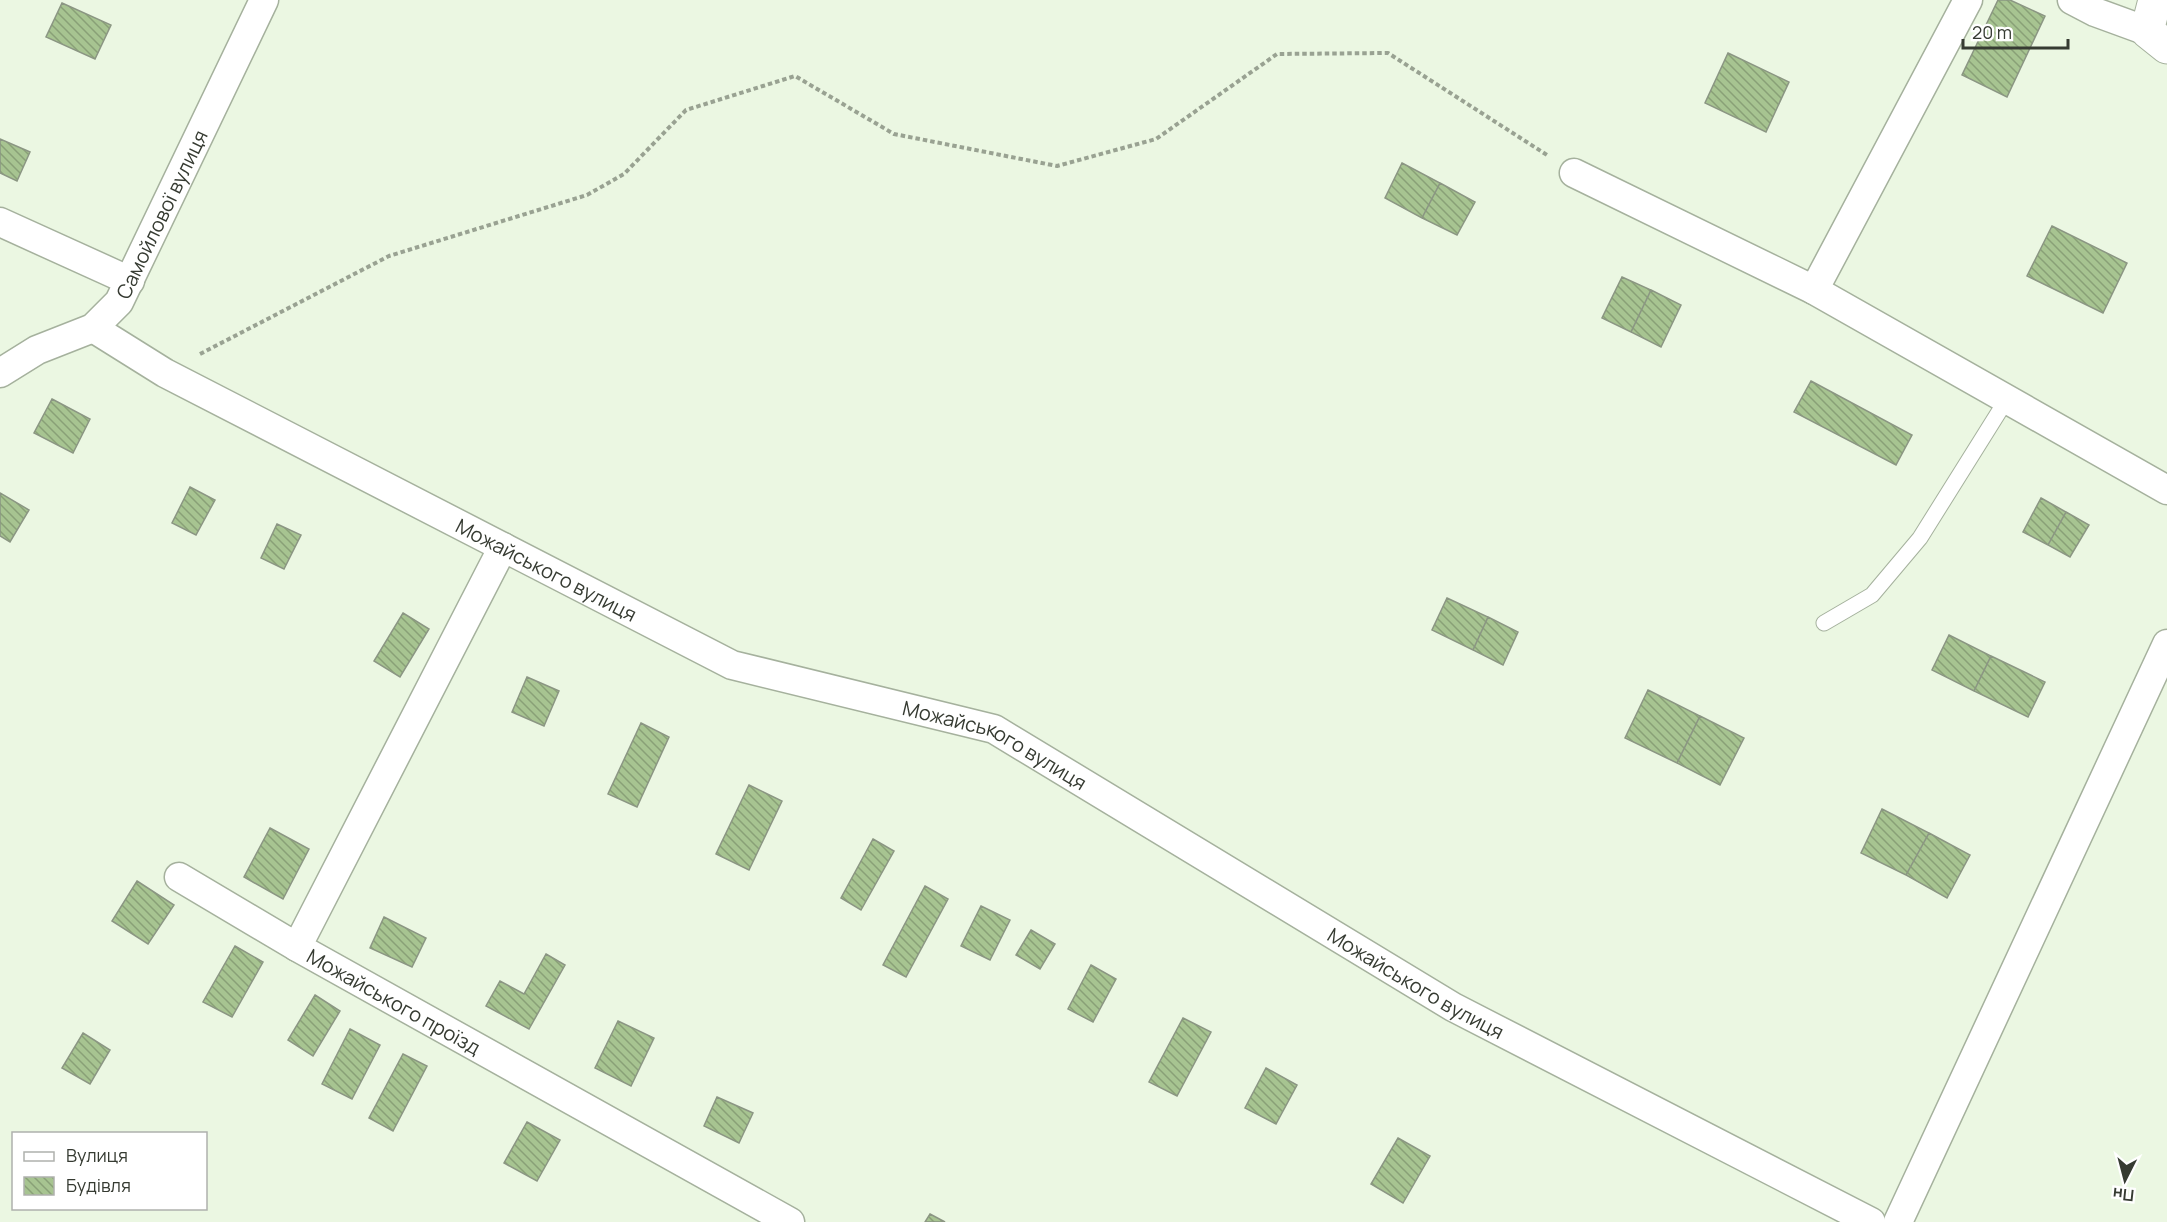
<svg xmlns="http://www.w3.org/2000/svg" width="2167" height="1222" viewBox="0 0 2167 1222" font-family="Manrope,sans-serif">
<style>
.building{fill:url(#building-back-hatch);stroke:#8b9683;stroke-width:1.5}
.lines{fill:none;stroke-linecap:round;stroke-linejoin:round}
.service-casing{stroke:#a5b19d;stroke-width:17}
.minor-casing{stroke:#a5b19d;stroke-width:31}
.tertiary-casing{stroke:#a5b19d;stroke-width:35}
.path{stroke:#99a292;stroke-width:4;stroke-dasharray:4.5 3;stroke-linecap:butt}
.service{stroke:#fff;stroke-width:15}
.minor{stroke:#fff;stroke-width:28}
.tertiary{stroke:#fff;stroke-width:33}
.labels{text-anchor:middle;dominant-baseline:central;stroke-width:4.5;stroke-linejoin:round;paint-order:stroke}
.street-label{font-size:20px;fill:#363b32;stroke:#fff}
</style>
<defs>
<pattern id="building-back-hatch" width="6" height="6" patternUnits="userSpaceOnUse" patternTransform="scale(1.5)"><rect width="6" height="6" fill="#a7c491"/><path d="M-1 5l2 2M0 0l6 6M5-1l2 2" fill="none" stroke="#89a077"/></pattern>
</defs>
<rect width="100%" height="100%" fill="#ebf7e2"/>
<path class="building" d="M1998,0H2010L2045,16L2007,97L1962,75Z
M62,3L111,25L95,59L46,37Z
M1728,53L1789,82L1766,132L1705,103Z
M0,139L30,152L17,181L0,173Z
M1402,163L1440,183L1422,218L1385,198Z
M1440,183L1475,202L1457,235L1422,218Z
M2052,226L2127,263L2103,313L2027,276Z
M1622,277L1651,290L1631,332L1602,318Z
M1651,290L1681,305L1661,347L1631,332Z
M1811,381L1912,435L1896,465L1794,412Z
M52,399L90,419L73,453L34,433Z
M190,487L215,500L196,535L172,523Z
M0,493L29,510L10,542L0,536Z
M2041,498L2066,512L2048,545L2023,532Z
M2066,512L2089,525L2070,557L2048,545Z
M277,524L301,535L284,569L261,558Z
M1447,598L1488,617L1473,650L1432,630Z
M403,613L429,629L400,677L374,661Z
M1488,617L1518,632L1503,665L1473,650Z
M1949,635L1991,656L1974,691L1932,670Z
M1991,656L2045,682L2028,717L1974,691Z
M527,677L559,691L544,726L512,712Z
M1648,690L1700,716L1677,763L1625,738Z
M1700,716L1744,738L1720,785L1677,763Z
M641,723L669,737L637,807L608,794Z
M749,785L782,801L749,870L716,854Z
M1882,809L1929,833L1906,875L1861,853Z
M270,828L309,849L283,899L244,877Z
M1929,833L1970,855L1947,898L1906,875Z
M873,839L894,851L861,910L841,898Z
M137,881L174,905L148,944L112,921Z
M925,886L948,899L906,977L883,965Z
M981,906L1010,920L990,960L961,946Z
M384,917L426,938L412,967L370,948Z
M1031,930L1055,944L1040,969L1016,955Z
M235,946L263,962L232,1017L203,1002Z
M546,954L565,965L529,1029L486,1006L500,981L524,994Z
M1091,965L1116,979L1093,1022L1068,1009Z
M315,995L340,1011L313,1056L288,1040Z
M1183,1018L1211,1032L1177,1096L1149,1082Z
M618,1021L654,1038L631,1086L595,1068Z
M350,1029L380,1045L352,1099L322,1084Z
M83,1033L110,1050L90,1084L62,1068Z
M403,1054L427,1066L393,1131L369,1118Z
M1266,1068L1297,1085L1276,1124L1245,1108Z
M717,1097L753,1113L739,1143L704,1126Z
M527,1122L560,1140L537,1181L504,1163Z
M1398,1138L1430,1156L1403,1203L1371,1184Z
M930,1214L945,1222H925Z"/>
<g class="lines">
<defs>
<path id="service" d="M1824,623L1872,595L1920,538L2007,399"/>
<g id="minor">
<path d="M1968,0L1814,290L2167,490"/>
<path d="M2072,0L2095,12L2147,31"/>
<path d="M1574,173L1814,290"/>
<path d="M0,222L130,281"/>
<path id="s1" d="M93,328L165,373L732,665L994,729L1453,1007L1871,1222"/>
<path id="s2" d="M0,373L37,350L93,328L119,302L264,0"/>
<path id="s3" d="M503,547L297,947L790,1222"/>
<path d="M179,877L297,947"/>
<path d="M1898,1222L2167,644"/>
</g>
<path id="tertiary" d="M2155,0L2147,31L2167,47"/>
</defs>
<use href="#service" class="service-casing"/>
<use href="#minor" class="minor-casing"/>
<use href="#tertiary" class="tertiary-casing"/>
<path class="path" d="M200,354L389,256L587,195L624,174L686,110L795,76L894,134L1057,166L1156,139L1277,54L1388,53L1547,155"/>
<use href="#service" class="service"/>
<use href="#minor" class="minor"/>
<use href="#tertiary" class="tertiary"/>
</g>
<g class="labels">
<g class="street-label">
<text stroke="none"><textPath href="#s2" startOffset="238">Самойлової вулиця</textPath></text>
<text stroke="none"><textPath href="#s1" startOffset="514">Можайського вулиця</textPath></text>
<text stroke="none"><textPath href="#s1" startOffset="999">Можайського вулиця</textPath></text>
<text stroke="none"><textPath href="#s1" startOffset="1485">Можайського вулиця</textPath></text>
<text stroke="none"><textPath href="#s3" startOffset="561">Можайського проїзд</textPath></text>
</g>
</g>
<rect x="12" y="1132" width="195" height="78" fill="#ffffff" stroke="#afb1ad" stroke-width="1.5"/>
<rect x="24" y="1152" width="30" height="9" fill="#ffffff" stroke="#afb1ad" stroke-width="1.5"/>
<text x="66" y="1162" font-size="18" fill="#363b32">Вулиця</text>
<rect x="24" y="1177" width="30" height="18" fill="url(#building-back-hatch)" stroke="#afb1ad" stroke-width="1.5"/>
<text x="66" y="1192" font-size="18" fill="#363b32">Будівля</text>
<g transform="translate(2125 1180) rotate(186)" stroke="#ffffff" stroke-width="4.5" paint-order="stroke">
<path d="M0-4.5L10 22L0 15L-10 22Z" fill="#363b32"/>
<text y="-9" font-size="16" font-weight="bold" text-anchor="middle" fill="#363b32">Пн</text>
</g>
<path d="M1963 39v9h105v-9" fill="none" stroke="#363b32" stroke-width="3"/>
<text x="1972" y="39" font-size="18" fill="#363b32" stroke="#ffffff" stroke-width="4.5" paint-order="stroke">20 m</text>
</svg>
